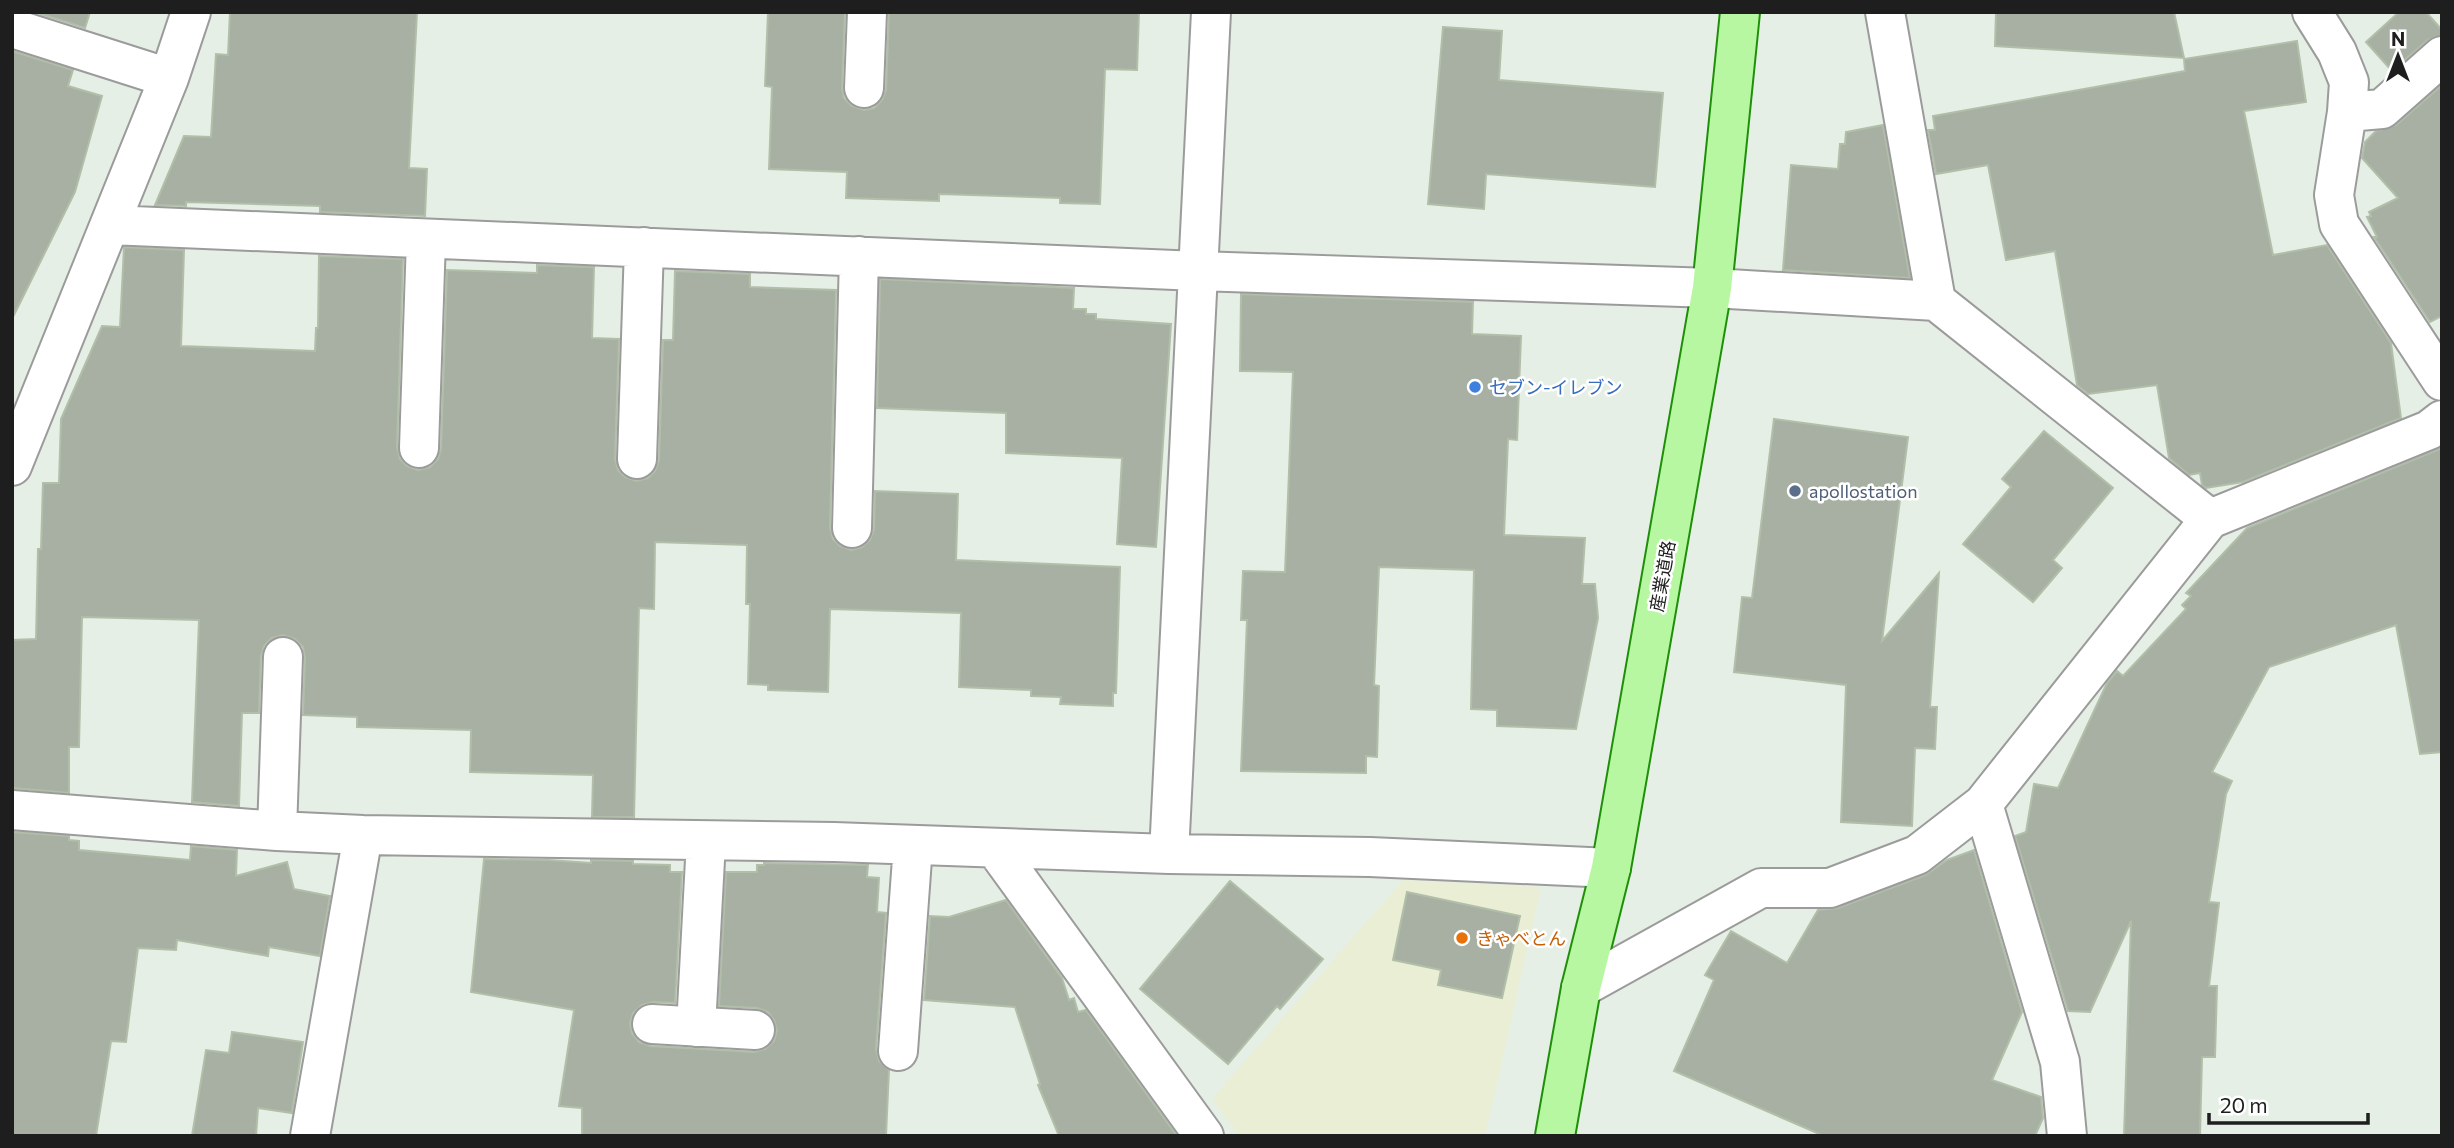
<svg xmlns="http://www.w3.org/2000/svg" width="2454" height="1148" viewBox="0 0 2454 1148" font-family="Commissioner,'Noto Sans JP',sans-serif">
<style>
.commercial{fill:#e9eed5}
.building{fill:#a8b0a4;stroke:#b1bfa8;stroke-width:2}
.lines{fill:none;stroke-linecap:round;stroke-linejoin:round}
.minor-casing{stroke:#9b9b9b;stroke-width:42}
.major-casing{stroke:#1d9008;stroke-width:42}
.minor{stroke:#fff;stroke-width:38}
.major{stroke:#b7f7a2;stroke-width:38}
.shop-dot{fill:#3f7fe0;stroke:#fff;stroke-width:2.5}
.service-dot{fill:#5c6f8a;stroke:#fff;stroke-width:2.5}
.food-dot{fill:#e8710a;stroke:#fff;stroke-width:2.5}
.labels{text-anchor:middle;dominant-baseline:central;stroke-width:5;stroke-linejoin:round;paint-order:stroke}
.shop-label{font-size:18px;fill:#366cbe;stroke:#fff;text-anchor:start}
.service-label{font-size:18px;fill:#4e5e75;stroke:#fff;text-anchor:start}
.street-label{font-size:18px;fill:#1e1e1e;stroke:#fff}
.food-label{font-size:18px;fill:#c56008;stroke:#fff;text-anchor:start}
</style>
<rect width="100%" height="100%" fill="#e6efe5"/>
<path class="commercial" d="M1403,880L1541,887L1485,1136H1239L1212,1099Z"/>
<path class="building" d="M35,12H90L85,28Z
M230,12H417L409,168L427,169L425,216L320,212V206L186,202V206L155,205L184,136L211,137L216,54L228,55Z
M768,12H845L842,88L844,98L852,106L864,110L874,108L882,100L886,90L889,12H1139L1137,70L1105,69L1100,204L1060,203V198L939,194V201L846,198L847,172L769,169L772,87L765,86Z
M1996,12H2174L2184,58L1995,46Z
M2399,12H2426L2442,30V35L2428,40L2392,71L2366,42Z
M1443,27L1502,31L1499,80L1663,93L1655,187L1486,174L1484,209L1428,204Z
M2297,41L2306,102L2244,111L2273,255L2327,245L2391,343L2401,418L2243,482L2206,488L2202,485L2200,473L2189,475L2169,458L2157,385L2088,394L2077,385L2055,251L2006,260L1988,165L1936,174L1928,130H1935L1933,116L2185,71L2184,59Z
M12,51L73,70L68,86L102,96L75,192L12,319Z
M2442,85V316L2430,322L2374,237H2377L2367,217L2371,216L2369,212L2398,198L2362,158L2365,142L2376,131L2396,125Z
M1883,125L1910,278L1783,270L1791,165L1838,169L1840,144H1845L1846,132Z
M124,247L184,250L181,346L315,351L316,328H318L319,256L403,259L397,447L400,459L407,466L418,470L430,467L438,459L441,449L447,270L537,273V265L594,267L592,338L619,339L615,459L618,470L625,477L636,481L648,478L655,471L659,460L663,340H673L675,271L750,274V287L836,290L830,527L833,539L840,546L851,550L862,547L870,540L874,529L875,491L958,494L956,560L1120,567L1116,693H1113V706L1060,704L1061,697L1031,696V690L959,687L961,613L830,609L828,692L768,690V685L748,684L750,604H746L747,545L655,542L654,609L639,608L634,817H592L593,775L470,772L471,730L357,727V717L303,715L305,658L303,647L295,639L283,635L272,638L264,646L261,656L259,713H242L239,806L192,802L199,620L82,617L79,747H69V793L12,788V640L36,639L38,549H41L43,483H59L61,419L102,326L120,327Z
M880,279L1074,288L1073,309H1086V314H1096V319L1171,324L1156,547L1117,544L1122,458L1006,453V413L877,408Z
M1241,294L1473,302L1472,334L1521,336L1517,440L1508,439L1504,535L1585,538L1582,584H1595L1598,618L1576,729L1497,726V710L1471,709L1474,570L1379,567L1374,685L1379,686L1377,757L1366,756V773L1241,771L1247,620H1241L1243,571L1285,572L1293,372L1240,371Z
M1774,419L1908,437L1882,641L1939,573L1930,707H1937L1935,749L1915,748L1912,826L1841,822L1846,685L1734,672L1742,597L1752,598Z
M2044,431L2113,488L2053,560L2062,568L2033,602L1963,544L2011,487L2002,479Z
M2442,448V752L2420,754L2396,625L2269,667L2212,772L2232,781L2226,794L2209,902L2219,903L2209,986H2217L2215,1057H2202L2200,1136H2124L2131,921L2090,1012L2068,1011L2015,836L2026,832L2034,784L2058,788L2107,683L2117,671L2123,676L2186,609L2182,605L2191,596L2186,593L2247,528Z
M12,832L69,836V840L79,841V850L190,860L191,846L237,850L236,876L287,862L294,889L330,896L320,956L269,947L268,956L177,940L176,950L138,948L126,1042L111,1041L96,1136H12Z
M1974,850L2022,1012L1992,1080L2041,1097L2043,1118L2035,1136H1824L1674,1071L1714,980L1705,975L1731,931L1787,963L1818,910L1838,908L1925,875L1947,860Z
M484,859L549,860L591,863V860L633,861V864L670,865V872H682L675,1003L653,1002L642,1005L633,1013L630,1023L632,1033L639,1042L651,1046L754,1052L765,1049L774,1041L777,1031L774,1020L768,1012L757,1008L719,1006L726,872H757V865H764V863L868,865L867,877L879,878L877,912L886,913L876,1049L879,1061L889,1070L886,1136H582V1108L559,1106L574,1010L471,992Z
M1230,881L1323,959L1280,1009L1277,1006L1228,1064L1140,989Z
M1407,892L1520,916L1502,998L1438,985L1441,970L1393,960Z
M1006,900L1062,978L1069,1000L1074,998L1078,1012L1086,1010L1177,1136H1059L1038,1085L1040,1084L1015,1007L924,1000L930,916L949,917Z
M232,1032L303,1042L292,1113L258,1108L256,1136H192L206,1050L229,1053Z"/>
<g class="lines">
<defs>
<path id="minor" d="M1885,12L1936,301
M2312,12L2337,52L2349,82L2347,112L2334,195L2339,224L2442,381
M12,28L169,78
M864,88L867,12
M2347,112L2382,109L2442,56
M110,225L1198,271L1712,288L1936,301L2210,519
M419,448L426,239
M637,459L644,247
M12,466L169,78L191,12
M852,528L859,256
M1983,804L2060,1062L2067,1136
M12,810L277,831L363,835L834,842L1169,854L1370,857L1611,868
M277,831L283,657
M995,848L1204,1136
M1169,854L1211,12
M1581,988L1761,888H1830L1917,855L1983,804L2210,519L2429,430L2442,420
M652,1024L755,1030
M696,1027L706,841
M898,1051L913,845
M310,1136L363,835"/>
<path id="major" d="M1555,1136L1581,988L1611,868L1712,288L1740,12"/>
</defs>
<use href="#minor" class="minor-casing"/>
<use href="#major" class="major-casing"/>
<use href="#minor" class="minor"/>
<use href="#major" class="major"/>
</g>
<circle class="shop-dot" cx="1475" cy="387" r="7"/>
<circle class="service-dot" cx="1795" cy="491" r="7"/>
<circle class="food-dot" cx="1462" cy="938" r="7"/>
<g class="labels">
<g class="shop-label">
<text x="1489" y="387">セブン-イレブン</text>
</g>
<g class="service-label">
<text x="1809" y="491">apollostation</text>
</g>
<g class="street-label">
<text transform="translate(1662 576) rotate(-80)">産業道路</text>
</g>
<g class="food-label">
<text x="1476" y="938">きゃべとん</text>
</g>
</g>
<rect width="2454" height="1148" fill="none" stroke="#1e1e1e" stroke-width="28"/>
<g transform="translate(2398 56)" stroke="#ffffff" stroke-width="5" paint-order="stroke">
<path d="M0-5L12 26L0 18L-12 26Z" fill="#1e1e1e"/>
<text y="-10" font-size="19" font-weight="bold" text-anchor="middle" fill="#1e1e1e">N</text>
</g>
<path d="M2209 1113v10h159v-10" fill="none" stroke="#1e1e1e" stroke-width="3.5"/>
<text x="2220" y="1113" font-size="21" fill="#1e1e1e" stroke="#ffffff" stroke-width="5" paint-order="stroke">20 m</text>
</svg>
